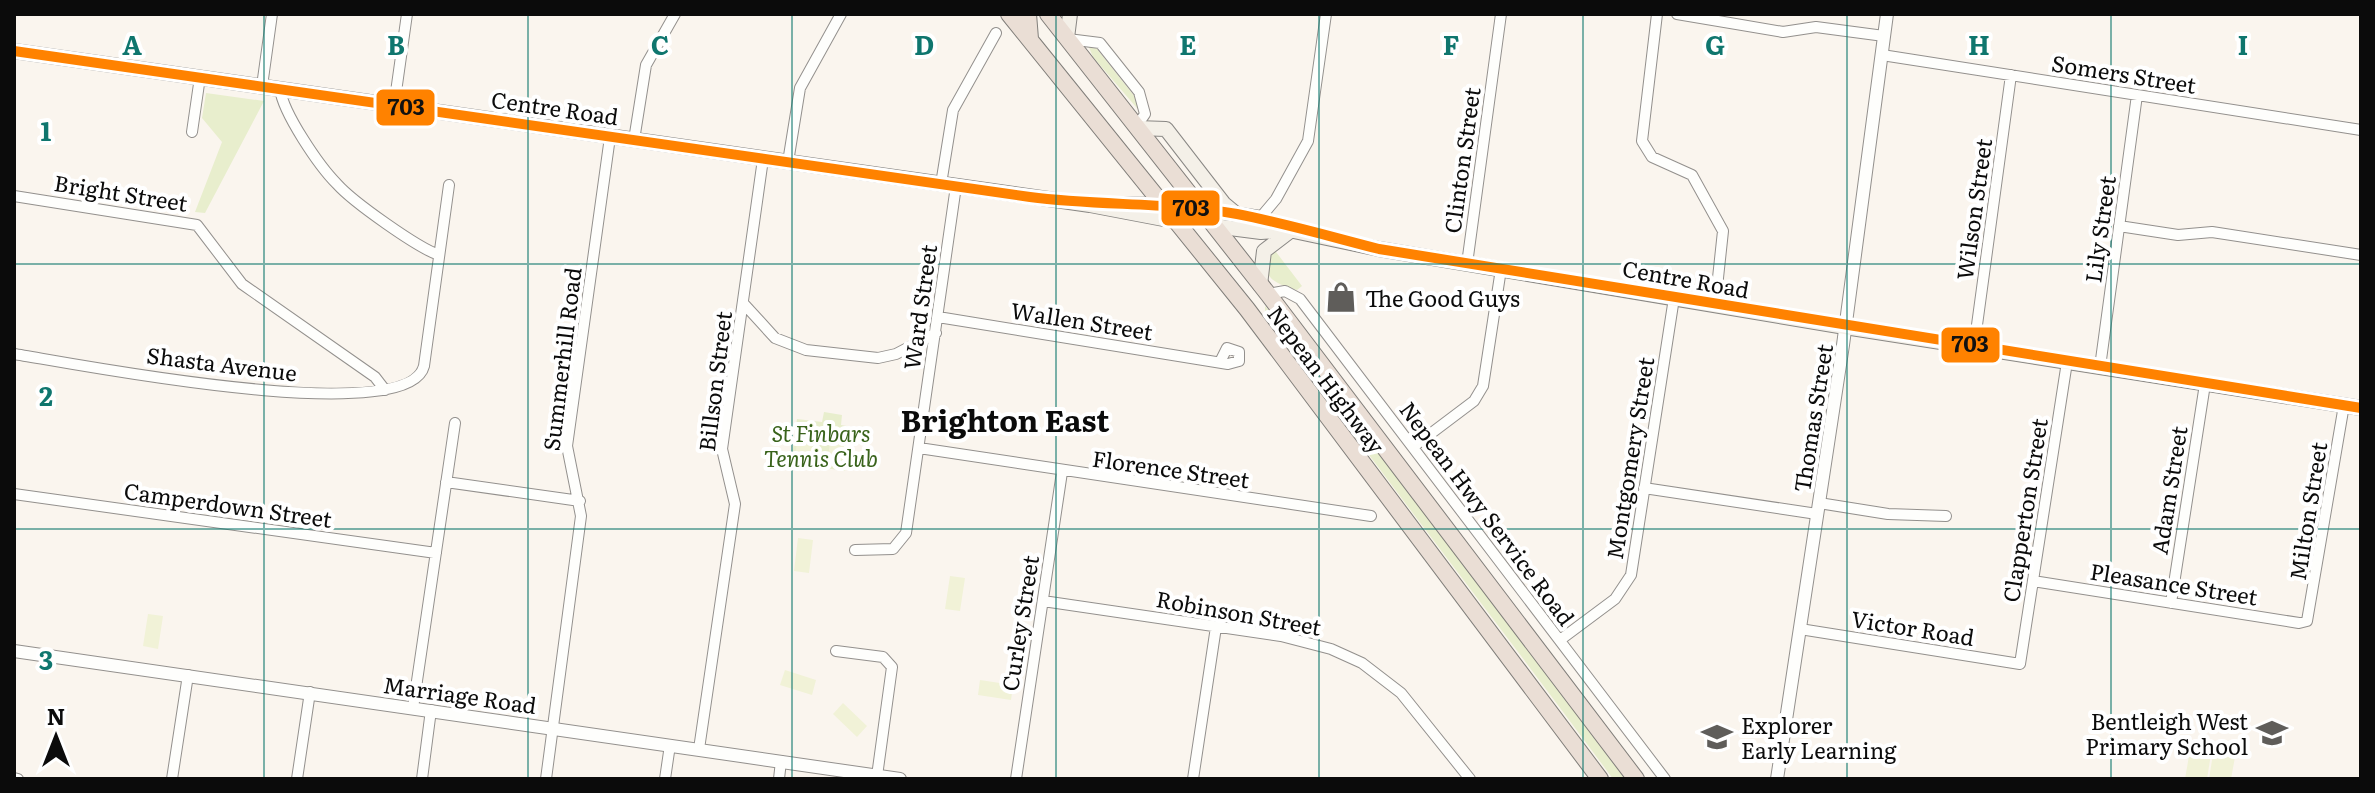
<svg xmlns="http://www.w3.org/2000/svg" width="2375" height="793" viewBox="0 0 2375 793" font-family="Literata,serif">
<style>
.green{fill:#e8eecd}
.pitch{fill:#f1f2d7}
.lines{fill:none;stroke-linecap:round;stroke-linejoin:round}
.minor-casing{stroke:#93908d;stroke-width:12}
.tertiary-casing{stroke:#93908d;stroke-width:14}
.secondary-casing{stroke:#898784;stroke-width:16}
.trunk-casing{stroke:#807e7a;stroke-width:18}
.minor{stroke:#fefefc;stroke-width:10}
.tertiary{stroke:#fefefc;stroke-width:12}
.secondary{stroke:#f4f0e8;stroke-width:14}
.trunk{stroke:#eaded5;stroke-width:16}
.bus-1-casing{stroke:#fff;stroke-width:16}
.bus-1{stroke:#ff8200;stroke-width:10}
.grid{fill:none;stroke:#0f766e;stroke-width:2;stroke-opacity:0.55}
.labels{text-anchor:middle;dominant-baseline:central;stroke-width:8;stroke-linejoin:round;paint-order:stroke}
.street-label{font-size:22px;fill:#0b0b0b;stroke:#fff}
.poi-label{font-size:22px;fill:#0b0b0b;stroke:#fff;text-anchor:start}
.park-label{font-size:22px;font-style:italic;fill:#39631b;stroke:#fff}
.district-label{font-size:30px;font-weight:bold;fill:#0b0b0b;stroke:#fff}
.grid-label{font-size:26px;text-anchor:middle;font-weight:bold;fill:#0f766e;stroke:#fff;stroke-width:8;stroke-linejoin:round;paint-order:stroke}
.line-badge{stroke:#fff;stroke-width:3}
.pale-badge-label{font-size:22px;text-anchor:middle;font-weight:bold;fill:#111}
</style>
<rect width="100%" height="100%" fill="#faf5ee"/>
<path class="green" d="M1088,45L1097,49L1135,97L1142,114L1093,57Z
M206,93L264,101L205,213L195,212L222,142L202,118Z
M1273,248L1302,286L1297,290C1272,283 1257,275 1273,248Z
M1265,306L1279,322L1625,779H1613C1498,623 1378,471 1265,313Z
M824,412L842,415L841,425L852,427L845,471L791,463L797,419L822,422Z"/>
<path class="pitch" d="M799,426L815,428L810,460L795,458Z
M832,430L847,433L842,465L827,463Z
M798,538L813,540L809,573L794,571Z
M950,576L965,578L960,611L945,609Z
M148,614L163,616L158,649L143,646Z
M785,670L816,680L812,695L780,685Z
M980,680L1013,685L1011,700L978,695Z
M843,703L867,726L857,737L833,714Z
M2190,750L2211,754L2207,779H2185Z
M2213,754L2235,757L2231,779H2209Z"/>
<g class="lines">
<defs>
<path id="minor" d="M1657,14L1642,141L1652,157L1692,175L1723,231L1715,306
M1677,14L1783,32L1816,27L1884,36
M1068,39L1100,43L1139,92L1145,114L1136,127
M1882,55L2361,130
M262,86L272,14
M280,89C283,113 319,166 337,184C353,202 418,248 439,255
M394,106L407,14
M192,132L200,77
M634,140L646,65L675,14
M788,162L800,88L841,14
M941,184L953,110L996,33
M14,196L197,225L242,284L375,377L385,390
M1260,218L1276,199L1308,141L1326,14
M2119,226L2178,235L2212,232L2361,255
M1467,264L1501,14
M1268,294L1285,291L1300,299L1665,779
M744,304L775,338L806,350L878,358L896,354L936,333
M938,317L1228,364L1239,361V352L1227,348L1220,362
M1974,347L2011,75
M14,354C71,363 408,430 424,366L449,185
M2100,367L2137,95
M1413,447L1474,401L1483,386L1501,269
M919,448L1371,516
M446,482L580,501
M1644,488L1817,514
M14,494L436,553
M1819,503L1888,514L1946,516
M855,550L893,549L906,533L956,186
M2033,581L2299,623L2307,621L2344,405
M1043,601L1281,636L1331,649L1362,663L1401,693L1470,779
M2171,603L2205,384
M1800,629L2020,664L2067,362
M1560,640L1615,599L1631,575L1674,298
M836,651L883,657L892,667L877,776
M413,708L455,423
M699,749L735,504L722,449L763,159
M14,778L18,779
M172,779L188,675
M297,779L310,692
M422,779L431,710
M546,779L581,516L567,446L610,137
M665,779L670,745
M779,779L781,761
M1016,779L1062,472
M1193,779L1216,627"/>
<path id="tertiary" d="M14,651L900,779
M1777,779L1843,345L1887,14"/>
<path id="secondary" d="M1067,38L1070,14
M14,51L1090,205L1174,221
M1137,128L1166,129L1224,204L1236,214
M1106,204L1161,205
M1200,209L1260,218L1289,230L1379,249L1845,327L2361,408
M1214,226L1261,232L1289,230
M1260,285L1264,251L1289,232"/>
<path id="trunk" d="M1009,14L1247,309L1600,779
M1028,14L1030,39
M1048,14L1268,294L1636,779
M1161,205L1200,209"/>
</defs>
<use href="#minor" class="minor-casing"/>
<use href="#tertiary" class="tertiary-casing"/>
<use href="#secondary" class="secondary-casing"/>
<use href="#trunk" class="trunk-casing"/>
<use href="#minor" class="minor"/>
<use href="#tertiary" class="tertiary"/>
<use href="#secondary" class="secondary"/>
<use href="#trunk" class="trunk"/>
<defs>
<path id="bus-1" d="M14,51L1030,197C1099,206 1168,202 1237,214C1284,223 1332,237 1379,249L2361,408"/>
</defs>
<use href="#bus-1" class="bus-1-casing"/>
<use href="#bus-1" class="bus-1"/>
</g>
<path class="grid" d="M264,14V779M528,14V779M792,14V779M1056,14V779M1319,14V779M1583,14V779M1847,14V779M2111,14V779M14,264H2361M14,529H2361"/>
<defs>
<symbol id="shop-bare" viewBox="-9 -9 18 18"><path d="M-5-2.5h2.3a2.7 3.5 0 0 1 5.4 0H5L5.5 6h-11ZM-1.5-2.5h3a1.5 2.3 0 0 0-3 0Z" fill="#5f5d5a" stroke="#fff" stroke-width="2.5" paint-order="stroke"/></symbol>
<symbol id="school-bare" viewBox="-9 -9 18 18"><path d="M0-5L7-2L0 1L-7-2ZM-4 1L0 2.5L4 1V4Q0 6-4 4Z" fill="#5f5d5a" stroke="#fff" stroke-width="2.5" paint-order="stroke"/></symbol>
</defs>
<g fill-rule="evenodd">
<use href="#shop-bare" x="1319" y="275" width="44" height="44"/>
<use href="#school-bare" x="2250" y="711" width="44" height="44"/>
<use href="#school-bare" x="1695" y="715" width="44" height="44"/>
</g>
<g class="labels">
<g class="street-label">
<text transform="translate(2124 73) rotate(9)">Somers Street</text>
<text transform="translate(555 107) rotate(8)">Centre Road</text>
<text transform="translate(1461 160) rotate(-82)">Clinton Street</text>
<text transform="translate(121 192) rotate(9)">Bright Street</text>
<text transform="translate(1973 209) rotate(-82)">Wilson Street</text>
<text transform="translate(2099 229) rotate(-82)">Lily Street</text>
<text transform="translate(1686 278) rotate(10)">Centre Road</text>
<text transform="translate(919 307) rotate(-82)">Ward Street</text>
<text transform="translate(1082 320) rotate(9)">Wallen Street</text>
<text transform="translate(561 359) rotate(-83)">Summerhill Road</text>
<text transform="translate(222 363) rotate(7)">Shasta Avenue</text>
<text transform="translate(1327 379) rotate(53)">Nepean Highway</text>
<text transform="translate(714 381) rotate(-83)">Billson Street</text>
<text transform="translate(1812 418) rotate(-81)">Thomas Street</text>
<text transform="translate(1629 458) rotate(-81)">Montgomery Street</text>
<text transform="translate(1171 468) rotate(8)">Florence Street</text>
<text transform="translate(2168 490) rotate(-81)">Adam Street</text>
<text transform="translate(228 504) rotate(8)">Camperdown Street</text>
<text transform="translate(2024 510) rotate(-81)">Clapperton Street</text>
<text transform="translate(2307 511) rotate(-81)">Milton Street</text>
<text transform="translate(1488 513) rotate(53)">Nepean Hwy Service Road</text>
<text transform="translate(2174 583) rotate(9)">Pleasance Street</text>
<text transform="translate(1239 612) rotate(10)">Robinson Street</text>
<text transform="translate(1019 623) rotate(-81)">Curley Street</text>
<text transform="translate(1913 627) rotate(9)">Victor Road</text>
<text transform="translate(460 694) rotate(8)">Marriage Road</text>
</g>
<g class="poi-label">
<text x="1365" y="297">The Good Guys</text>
<text x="2248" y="720" text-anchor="end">Bentleigh West<tspan x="2248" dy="25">Primary School</tspan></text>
<text x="1741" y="724">Explorer<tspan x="1741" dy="25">Early Learning</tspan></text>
</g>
<g class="park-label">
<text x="821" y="432">St Finbars<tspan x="821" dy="25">Tennis Club</tspan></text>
</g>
<g class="district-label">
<text x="1005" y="419">Brighton East</text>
</g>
</g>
<g class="grid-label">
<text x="132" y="55">A</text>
<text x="396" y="55">B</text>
<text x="660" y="55">C</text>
<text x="924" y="55">D</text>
<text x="1188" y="55">E</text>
<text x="1451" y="55">F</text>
<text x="1715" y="55">G</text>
<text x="1979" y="55">H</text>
<text x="2243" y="55">I</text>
<text x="46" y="141">1</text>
<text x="46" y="406">2</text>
<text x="46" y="670">3</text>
</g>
<g class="line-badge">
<rect x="375" y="88" width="61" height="39" rx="8" fill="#ff8200"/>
<rect x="1160" y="189" width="61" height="38" rx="8" fill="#ff8200"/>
<rect x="1940" y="326" width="61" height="38" rx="8" fill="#ff8200"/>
</g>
<g class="pale-badge-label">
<text x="406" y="115">703</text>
<text x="1191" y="216">703</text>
<text x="1970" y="352">703</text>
</g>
<rect width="2375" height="793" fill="none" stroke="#0b0b0b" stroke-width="32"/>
<g transform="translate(56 737)" stroke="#ffffff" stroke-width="6" paint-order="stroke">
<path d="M0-6L14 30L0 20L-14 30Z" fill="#0b0b0b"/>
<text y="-12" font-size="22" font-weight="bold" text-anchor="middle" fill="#0b0b0b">N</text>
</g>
</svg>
